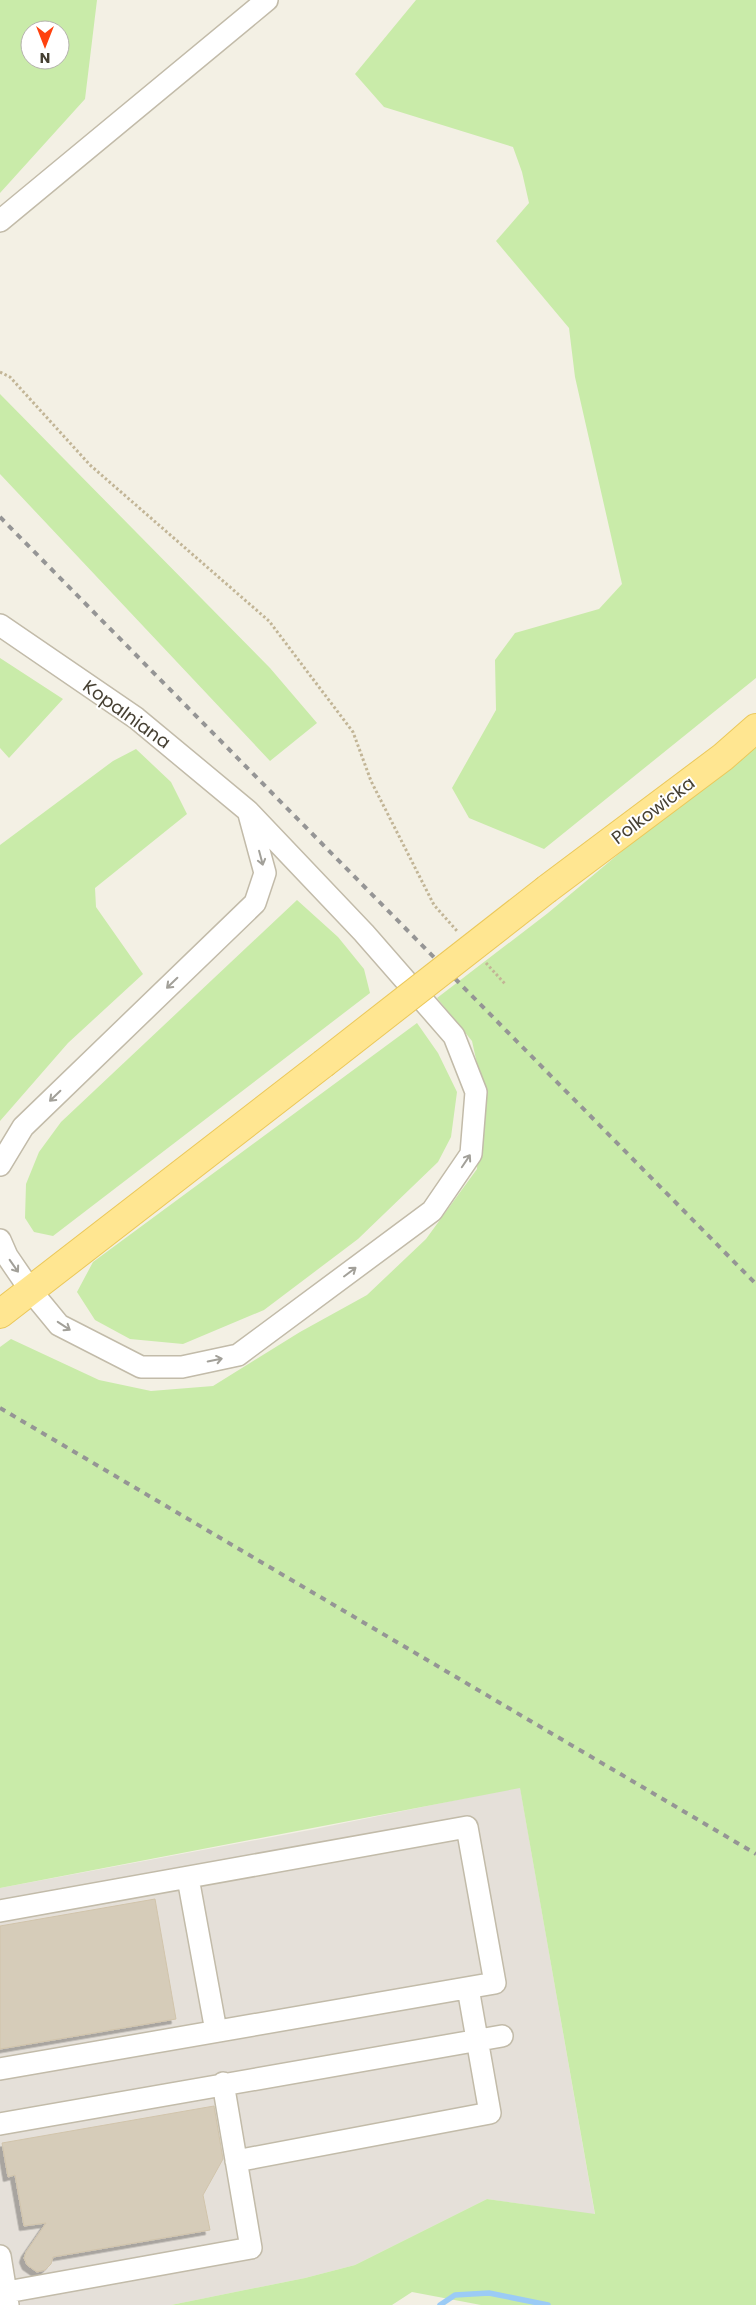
<svg xmlns="http://www.w3.org/2000/svg" width="756" height="2305" viewBox="0 0 756 2305" font-family="Poppins,sans-serif">
<style>
.industrial{fill:#e5e0d9}
.green{fill:#c9eba9;fill-rule:evenodd}
.lines{fill:none;stroke-linecap:round;stroke-linejoin:round}
.stream{stroke:#9bcbf5;stroke-width:5.5}
.building{fill:#d6ccb9;stroke:#d1c4ab;filter:url(#shadow)}
.minor-casing{stroke:#c2bba9;stroke-width:24}
.major-casing{stroke:#ebc85a;stroke-width:30}
.path{stroke:#c2b596;stroke-width:3;stroke-dasharray:2.5 2.5;stroke-linecap:butt}
.minor{stroke:#fff;stroke-width:21}
.major{stroke:#ffe691;stroke-width:28}
.rail{stroke:#959595;stroke-width:4;stroke-dasharray:6 6;stroke-linecap:butt}
.major-bridge-casing{stroke:#ebc85a;stroke-width:30;stroke-linecap:butt}
.major-bridge{stroke:#ffe691;stroke-width:28}
.oneway{stroke:#a2a099}
.labels{text-anchor:middle;dominant-baseline:central;stroke-width:4;stroke-linejoin:round;paint-order:stroke}
.street-label{font-size:18px;fill:#464033;stroke:#fff}
</style>
<defs>
<filter id="shadow"><feDropShadow dx="-4.5" dy="4.5" stdDeviation="0" flood-color="#0004"/></filter>
</defs>
<rect width="100%" height="100%" fill="#f3f0e4"/>
<path class="industrial" d="M520,1787L595,2215L487,2199L355,2265L305,2278L171,2305H0V1888L315,1829Z"/>
<path class="green" d="M0,0H97L85,99L0,193ZM30,30H60V60H30Z
M416,0H756V678L544,849L469,818L452,788L496,710L495,660L515,633L599,609L622,584L575,377L569,328L496,241L529,203L522,172L513,147L384,107L355,74Z
M0,394L270,668L317,723L270,761L0,474Z
M0,658L63,699L9,758L0,748Z
M756,739V2305H481L412,2292L392,2305H171L305,2278L355,2265L487,2199L595,2214L520,1788L0,1888V1347L11,1339L99,1380L151,1391L213,1386L300,1332L367,1295L426,1239L477,1169L481,1082L472,1041L437,998L548,913Z
M136,749L171,782L187,814L95,888L96,907L143,974L68,1043L0,1121V845L113,761Z
M297,900L338,937L364,969L370,993L53,1236L34,1232L25,1218L26,1184L39,1152L61,1122Z
M417,1023L438,1053L457,1092L451,1137L438,1162L358,1239L264,1310L183,1344L130,1339L95,1320L77,1292L93,1262Z"/>
<g class="lines">
<path class="stream" d="M440,2305L455,2295L489,2293L548,2305"/>
</g>
<path class="building" d="M155,1899L176,2019L0,2049V1926Z
M214,2106L223,2159L203,2195L210,2230L53,2257L51,2264L45,2270L37,2272L27,2265L24,2258L26,2252L46,2223L24,2226L15,2175L8,2177L2,2143Z"/>
<g class="lines">
<defs>
<path id="minor" d="M0,221L267,0
M0,625L136,718L248,811L364,933L454,1036L476,1092L471,1154L432,1211L238,1355L182,1367H141L59,1325L31,1291L7,1256L0,1240
M0,1165L23,1127L255,903L265,873L249,814
M188,1878L216,2031
M0,1911L467,1827L495,1983L0,2069
M0,2124L502,2036
M236,2161L490,2113L468,1988
M0,2256L8,2305
M7,2292L251,2248L223,2083"/>
<path id="major" d="M547,889L723,757L756,728
M0,1314L323,1064"/>
</defs>
<use href="#minor" class="minor-casing"/>
<use href="#major" class="major-casing"/>
<path class="path" d="M0,372L10,377L90,465L269,621L353,732L371,781L434,905L457,931
M486,963L506,985"/>
<use href="#minor" class="minor"/>
<use href="#major" class="major"/>
<path class="rail" d="M0,517L756,1284
M0,1408L756,1854"/>
<defs>
<path id="major-bridge" d="M323,1064L547,889"/>
</defs>
<use href="#major-bridge" class="major-bridge-casing"/>
<use href="#major-bridge" class="major-bridge"/>
</g>
<defs><path id="oneway-shaft" d="M-6 0H5M1.5-3L5.5 0L1.5 3" fill="none" stroke-width="1.6" stroke-linecap="round" stroke-linejoin="round" transform="scale(1.25)"/></defs>
<g class="oneway">
<use href="#oneway-shaft" transform="translate(261 858) rotate(75)"/>
<use href="#oneway-shaft" transform="translate(172 983) rotate(136)"/>
<use href="#oneway-shaft" transform="translate(55 1096) rotate(136)"/>
<use href="#oneway-shaft" transform="translate(466 1161) rotate(-56)"/>
<use href="#oneway-shaft" transform="translate(14 1266) rotate(55)"/>
<use href="#oneway-shaft" transform="translate(350 1272) rotate(-37)"/>
<use href="#oneway-shaft" transform="translate(64 1326) rotate(33)"/>
<use href="#oneway-shaft" transform="translate(215 1360) rotate(-12)"/>
</g>
<g class="labels">
<g class="street-label">
<text transform="translate(127 714) rotate(36)">Kopalniana</text>
<text transform="translate(653 810) rotate(-37)">Polkowicka</text>
</g>
</g>
<g transform="translate(45 45) rotate(180)"><circle r="24" fill="#ffffff" stroke="#b5b3ad"/>
<path d="M0-4L9 19L0 12L-9 19Z" fill="#ff420f"/>
<text y="-8" font-size="14" font-weight="bold" text-anchor="middle" fill="#464033">N</text>
</g>
</svg>
